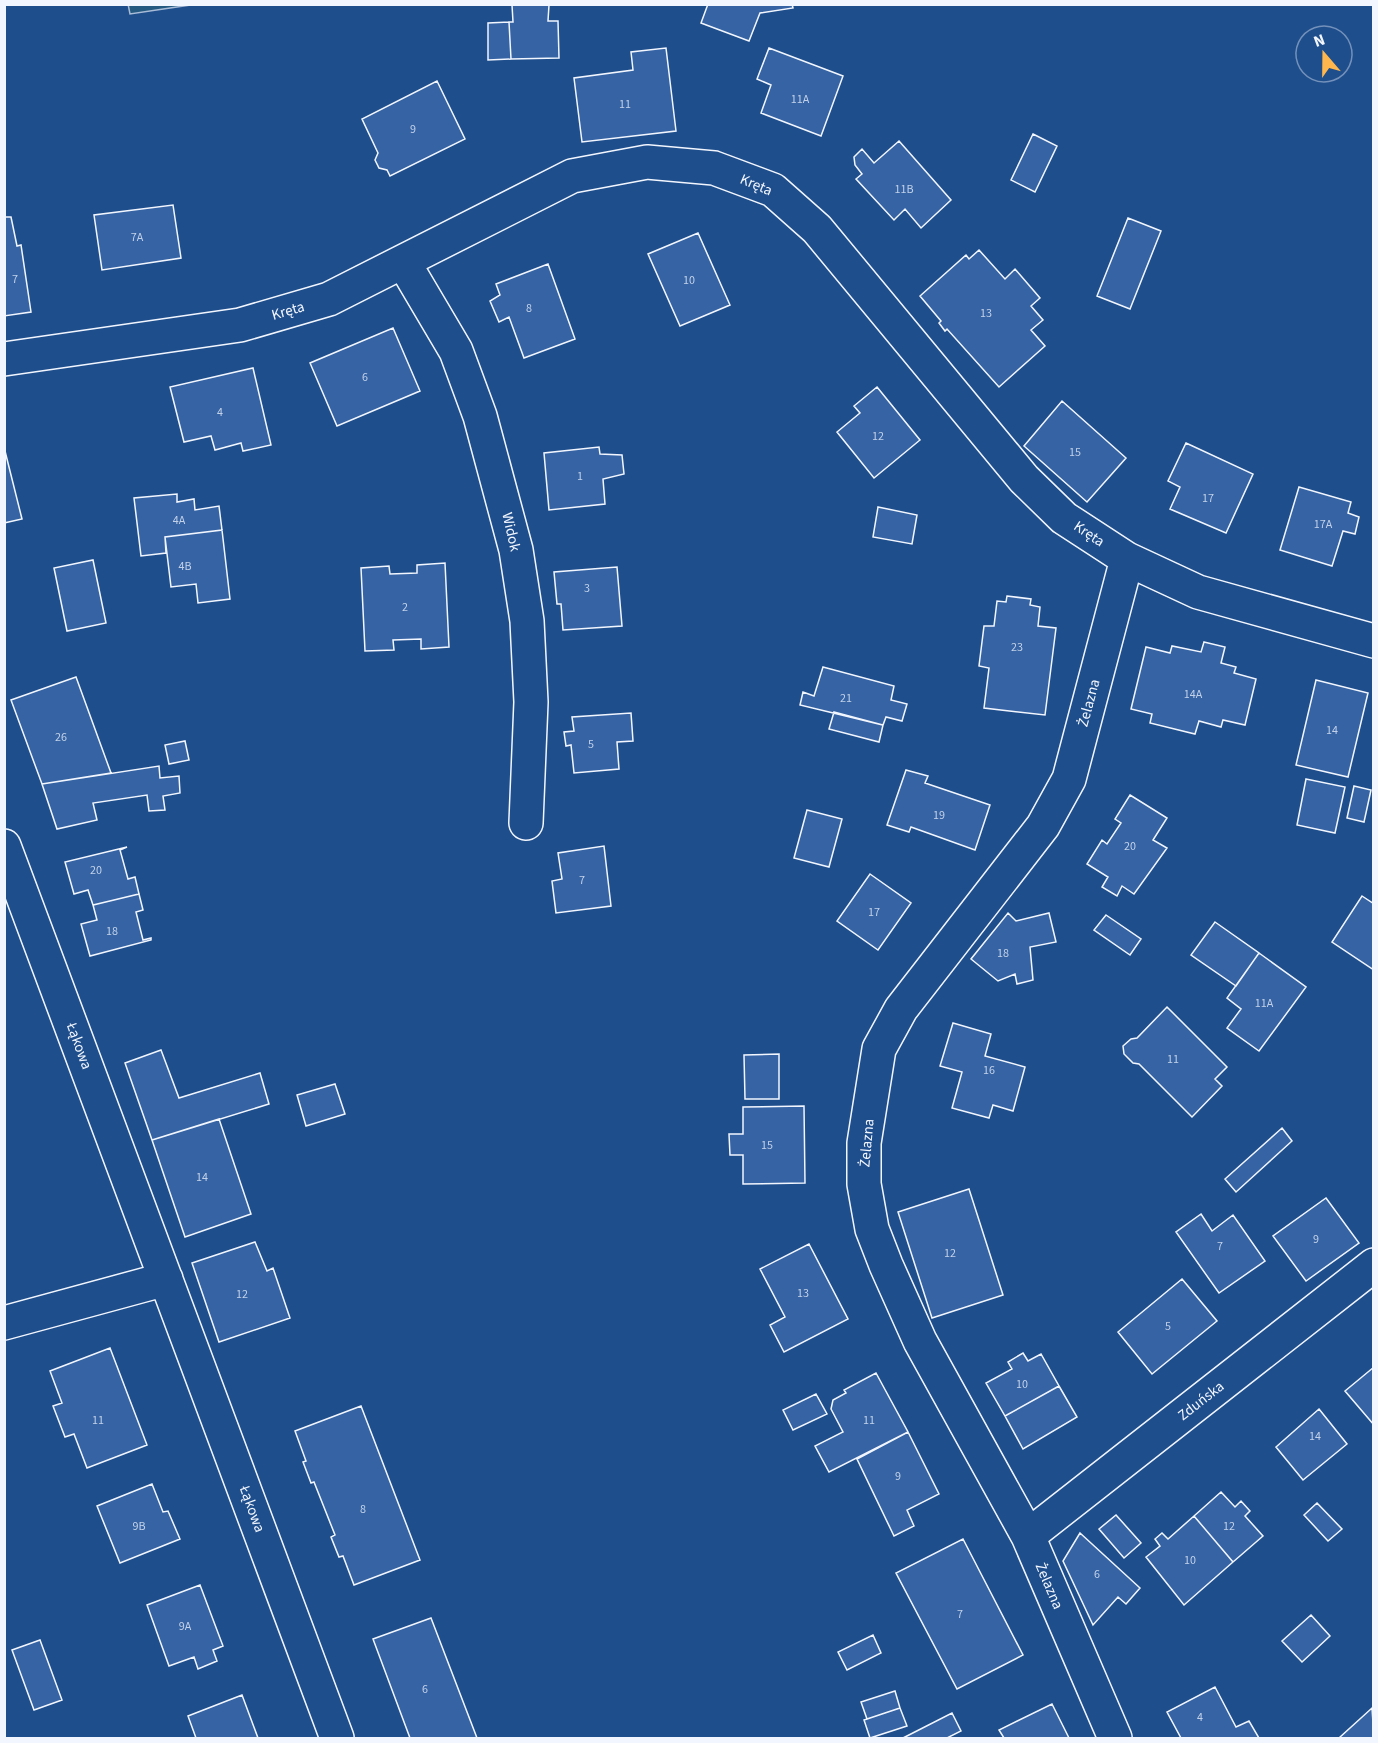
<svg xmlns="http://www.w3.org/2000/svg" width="1378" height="1743" viewBox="0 0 1378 1743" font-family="'Source Sans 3',sans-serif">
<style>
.green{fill:#245a82;stroke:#a8bbd7;stroke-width:1.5}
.building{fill:#3563a3;stroke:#f2f6ff;stroke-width:1.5}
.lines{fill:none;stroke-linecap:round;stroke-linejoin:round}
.minor-casing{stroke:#f2f6ff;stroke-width:36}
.minor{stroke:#1f4e8c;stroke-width:33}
.labels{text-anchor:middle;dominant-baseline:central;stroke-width:4.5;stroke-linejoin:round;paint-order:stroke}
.number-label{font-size:12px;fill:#c3d1e8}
.street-label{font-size:15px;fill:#f2f6ff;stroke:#1f4e8c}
</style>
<rect width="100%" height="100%" fill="#1f4e8c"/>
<path class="green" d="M128,4H190V5L130,14Z"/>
<path class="building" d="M708,4H792L793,8L760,13L749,41L701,23Z
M512,5H549L548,21H558L559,58L511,59L509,22H513Z
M509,22L511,59L488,60V23Z
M666,48L676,131L582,142L574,78L633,70L631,52Z
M769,48L843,76L821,136L761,113L771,85L757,79Z
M437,81L465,139L390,176L387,170L379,168L375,160L378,153L362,119Z
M1033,134L1057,146L1035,192L1011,180Z
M899,141L951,200L921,228L905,209L894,220L856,179L862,174L855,165L854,157L862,149L874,163Z
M173,205L181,258L102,270L94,215Z
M4,217H11L17,246L21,245L31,312L4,316Z
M1128,218L1161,231L1130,309L1097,296Z
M698,233L730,305L680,326L648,254Z
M979,250L1005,279L1015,269L1040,298L1031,306L1043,320L1031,330L1045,346L999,387L947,329L945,331L939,323L941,321L920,296L966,255L969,259Z
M548,264L575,339L524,358L509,317L499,322L490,301L500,295L496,284Z
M393,328L420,391L337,426L310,363Z
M253,368L271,445L243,451L241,443L215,450L211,436L184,442L170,387Z
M877,387L920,440L874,478L837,432L860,413L854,406Z
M1062,401L1126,458L1087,502L1024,446Z
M1186,443L1253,474L1226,533L1170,509L1180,487L1168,481Z
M4,447L22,519L4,523Z
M599,447L600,454L622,455L624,474L603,479L605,504L549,510L544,453Z
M1299,487L1351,502L1348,513L1359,517L1355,534L1343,531L1332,566L1280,550Z
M177,494V502L194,499L195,510L219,506L222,530L165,537L166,553L141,556L134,498Z
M878,507L917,515L912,544L873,537Z
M222,530L230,599L198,603L196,584L171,587L165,537Z
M93,560L106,623L67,631L54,568Z
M445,563L449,647L421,649V639L393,640L394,650L365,651L361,568L389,566L390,574L417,573V565Z
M617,567L622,626L563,630L561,604H557L554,572Z
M1007,596L1031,599L1030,605L1040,607L1038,626L1056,628L1045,715L984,708L989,668L979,666L984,626H994L997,601L1006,602Z
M1204,642L1225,647L1221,663L1236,667L1234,673L1256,679L1245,725L1223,720L1221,727L1199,721L1195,734L1150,723L1152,714L1131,709L1146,647L1170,653L1172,646L1201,652Z
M823,667L894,686L891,700L907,704L902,721L886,717L883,725L800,705L803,692L814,696Z
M76,677L111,773L42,784L11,700Z
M1316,680L1368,693L1348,777L1296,765Z
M834,712L883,725L879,742L829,729Z
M631,713L633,741L617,742L619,769L574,773L571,745L566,746L564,732L574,731L572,717Z
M185,741L189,760L169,764L165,745Z
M159,766L160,778L179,776L180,793L163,796L165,810L149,811L147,795L93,803L97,820L57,829L42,784Z
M906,770L928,776L925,783L990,805L975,850L911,827L909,832L887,825Z
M1306,779L1345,787L1335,833L1297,825Z
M1354,786L1371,790L1364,822L1347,818Z
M1130,795L1167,818L1153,840L1167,848L1134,894L1122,886L1117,896L1102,887L1108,877L1087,864L1102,840L1107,844L1121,823L1115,819Z
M807,810L842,819L829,867L794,858Z
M604,846L611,906L556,913L552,881L562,879L558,853Z
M127,847L120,850L128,879L135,877L139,894L93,905L88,890L74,894L65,862Z
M870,874L911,903L878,950L837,921Z
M139,894L143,910L136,912L143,940L151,938V940L90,956L81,924L97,920L93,905Z
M1362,896L1374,904V970L1332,942Z
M1008,913L1016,921L1049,913L1056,942L1030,947L1033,980L1017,984L1015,974L998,981L971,959Z
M1106,915L1141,939L1130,955L1094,930Z
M1215,922L1259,953L1236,986L1191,955Z
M1259,953L1306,987L1259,1051L1227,1028L1241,1009L1227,998Z
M1167,1007L1227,1067L1215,1079L1222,1086L1192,1117L1139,1064L1133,1063L1124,1054L1123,1046L1131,1039L1137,1038Z
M953,1023L991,1034L985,1056L1025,1067L1013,1111L993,1105L989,1118L952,1108L962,1072L940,1066Z
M161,1050L179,1098L260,1073L269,1104L152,1140L125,1063Z
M779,1054V1099H745L744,1055Z
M335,1084L345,1114L306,1126L297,1095Z
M804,1106L805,1183L743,1184V1155H730L729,1134H743V1107Z
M219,1119L251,1214L185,1237L152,1140Z
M1282,1128L1292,1141L1236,1192L1225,1179Z
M969,1189L1003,1295L932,1318L898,1212Z
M1326,1198L1359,1243L1306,1281L1273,1236Z
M1201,1214L1212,1231L1233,1215L1265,1261L1219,1293L1176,1232Z
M255,1242L267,1271L273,1268L290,1318L219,1342L192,1263Z
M809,1244L848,1319L784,1352L770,1325L785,1317L760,1269Z
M1182,1279L1217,1321L1152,1374L1118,1332Z
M110,1348L147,1445L87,1468L74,1434L65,1437L53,1406L62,1403L50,1371Z
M1023,1353L1028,1361L1041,1354L1059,1386L1005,1416L986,1383L1012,1369L1008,1362Z
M1374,1367V1425L1345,1391Z
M876,1373L908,1432L829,1472L815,1446L843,1432L831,1409L833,1400L846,1393L844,1390Z
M1059,1386L1077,1417L1023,1449L1005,1416Z
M816,1394L827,1414L793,1430L783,1410Z
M361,1406L420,1560L354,1585L343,1556L339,1557L331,1537L335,1535L314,1482L311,1483L303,1462L306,1461L295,1431Z
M1319,1409L1347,1444L1303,1480L1276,1447Z
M908,1432L939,1494L907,1510L914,1526L894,1536L857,1459Z
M152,1484L163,1512L168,1511L180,1539L120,1563L97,1506Z
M1221,1492L1235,1507L1241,1501L1250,1511L1245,1516L1263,1536L1233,1562L1194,1516Z
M1317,1503L1342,1529L1328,1541L1304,1515Z
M1116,1515L1141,1543L1124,1558L1099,1529Z
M1194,1516L1233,1562L1184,1605L1146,1557L1160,1546L1155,1539L1162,1533L1168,1539Z
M1080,1533L1140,1588L1126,1604L1118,1597L1093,1625L1063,1561Z
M963,1539L1023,1655L957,1689L896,1573Z
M200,1585L223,1646L213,1650L217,1661L198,1669L194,1657L169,1666L147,1605Z
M1311,1615L1330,1636L1302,1662L1282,1641Z
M431,1618L477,1738H410L373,1639Z
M873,1635L881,1653L847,1670L838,1652Z
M40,1640L62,1700L34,1710L12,1650Z
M1215,1687L1236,1727L1249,1721L1259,1738H1181L1167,1712Z
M895,1691L900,1708L867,1719L861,1702Z
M242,1695L258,1738H196L188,1716Z
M1052,1704L1069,1738H1004L999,1730Z
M900,1708L907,1726L870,1738L864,1720Z
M1372,1708L1374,1738H1339Z
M952,1713L961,1731L947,1738H903Z"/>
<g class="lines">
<defs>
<path id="minor" d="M404,263L456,351L480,416L516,550L527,621L531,702L526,823
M4,359L240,325L329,299L572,176L647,162L714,168L773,190L817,229L1024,479L1064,518L1127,559L1198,592L1374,641
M4,846L337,1738
M4,1323L166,1279
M1028,1536L1374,1265
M1115,1738L1028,1536L920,1341L886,1265L872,1229L864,1184V1143L879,1049L901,1009L1043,826L1069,779L1127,559"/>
</defs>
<use href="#minor" class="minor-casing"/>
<use href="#minor" class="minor"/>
</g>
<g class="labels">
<g class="number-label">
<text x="800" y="99">11A</text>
<text x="625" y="104">11</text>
<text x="413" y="129">9</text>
<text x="904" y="189">11B</text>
<text x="137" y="237">7A</text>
<text x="15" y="279">7</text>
<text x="689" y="280">10</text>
<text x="529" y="308">8</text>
<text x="986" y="313">13</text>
<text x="365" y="377">6</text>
<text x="220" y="412">4</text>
<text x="878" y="436">12</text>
<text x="1075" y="452">15</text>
<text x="580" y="476">1</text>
<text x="1208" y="498">17</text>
<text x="179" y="520">4A</text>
<text x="1323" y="524">17A</text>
<text x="185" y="566">4B</text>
<text x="587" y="588">3</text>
<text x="405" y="607">2</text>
<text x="1017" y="647">23</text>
<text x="1193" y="694">14A</text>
<text x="846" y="698">21</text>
<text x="1332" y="730">14</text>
<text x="61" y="737">26</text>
<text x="591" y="744">5</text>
<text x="939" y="815">19</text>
<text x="1130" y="846">20</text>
<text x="96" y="870">20</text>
<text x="582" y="880">7</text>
<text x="874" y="912">17</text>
<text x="112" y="931">18</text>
<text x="1003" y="953">18</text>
<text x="1264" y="1003">11A</text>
<text x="1173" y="1059">11</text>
<text x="989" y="1070">16</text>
<text x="767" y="1145">15</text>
<text x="202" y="1177">14</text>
<text x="1316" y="1239">9</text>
<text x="1220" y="1246">7</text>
<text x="950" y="1253">12</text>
<text x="803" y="1293">13</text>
<text x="242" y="1294">12</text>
<text x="1168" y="1326">5</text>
<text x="1022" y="1384">10</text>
<text x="98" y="1420">11</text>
<text x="869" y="1420">11</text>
<text x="1315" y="1436">14</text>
<text x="898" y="1476">9</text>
<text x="363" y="1509">8</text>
<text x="139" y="1526">9B</text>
<text x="1229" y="1526">12</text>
<text x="1190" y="1560">10</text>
<text x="1097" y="1574">6</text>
<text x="960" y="1614">7</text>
<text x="185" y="1626">9A</text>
<text x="425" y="1689">6</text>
<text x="1200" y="1717">4</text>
</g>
<g class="street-label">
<text transform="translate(756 185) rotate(23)">Kręta</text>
<text transform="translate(288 311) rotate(-16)">Kręta</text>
<text transform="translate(511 532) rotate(77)">Widok</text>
<text transform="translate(1089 534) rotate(34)">Kręta</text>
<text transform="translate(1089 703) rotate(-75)">Żelazna</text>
<text transform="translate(79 1046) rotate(70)">Łąkowa</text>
<text transform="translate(867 1143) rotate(-85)">Żelazna</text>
<text transform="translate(1201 1401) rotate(-38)">Zduńska</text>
<text transform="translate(252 1509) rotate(70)">Łąkowa</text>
<text transform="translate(1049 1586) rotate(67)">Żelazna</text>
</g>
</g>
<rect width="1378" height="1743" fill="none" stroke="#f2f6ff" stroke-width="12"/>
<g transform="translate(1324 54) rotate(340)"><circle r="28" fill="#1f4e8c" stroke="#7391ba" stroke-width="1.5"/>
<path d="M0-4.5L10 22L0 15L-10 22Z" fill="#ffb74d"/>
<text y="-9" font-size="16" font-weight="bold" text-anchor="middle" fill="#f2f6ff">N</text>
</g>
</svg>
